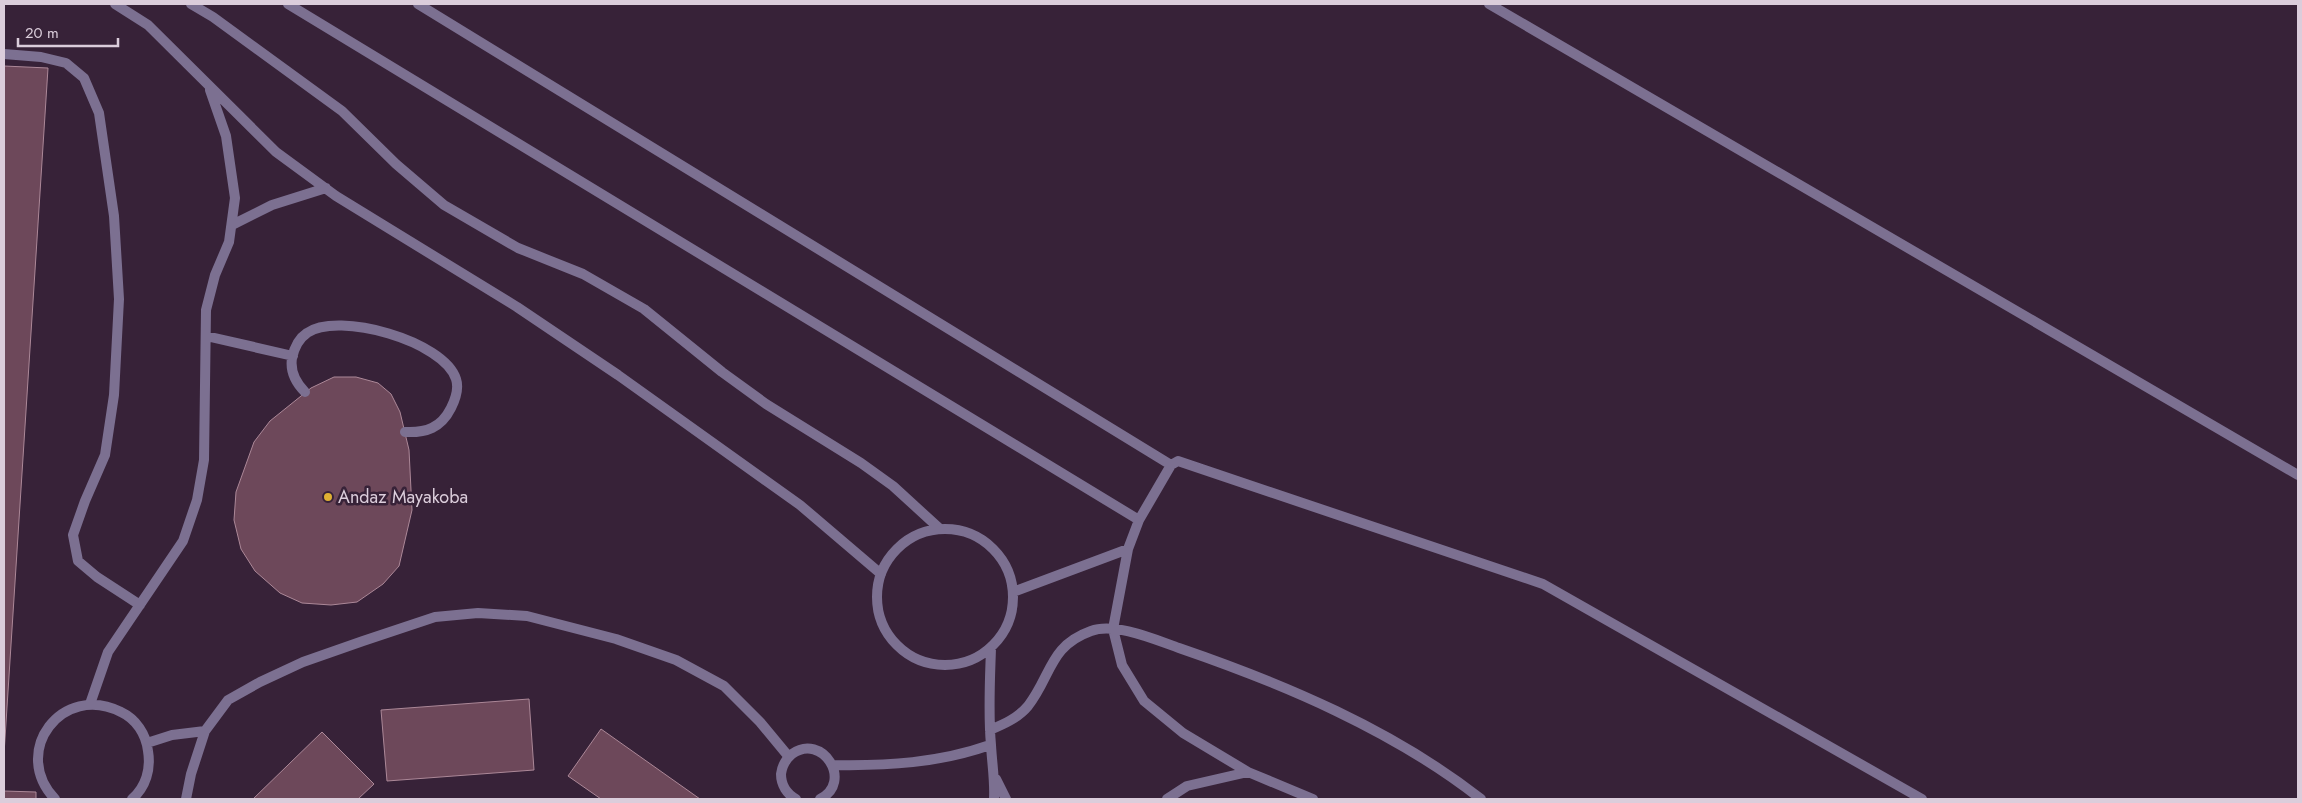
<svg xmlns="http://www.w3.org/2000/svg" width="2302" height="803" viewBox="0 0 2302 803" font-family="Jost,sans-serif">
<style>
.building{fill:#6d485a;stroke:#ac8898}
.lines{fill:none;stroke-linecap:round;stroke-linejoin:round}
.service{stroke:#7c7091;stroke-width:10}
.poi-dot{fill:#dfb034;stroke:#372238;stroke-width:2}
.labels{text-anchor:middle;dominant-baseline:central;stroke-width:5;stroke-linejoin:round;paint-order:stroke}
.poi-label{font-size:18px;fill:#dbcddb;stroke:#372238;text-anchor:start}
</style>
<rect width="100%" height="100%" fill="#372238"/>
<path class="building" d="M4,66L48,68L4,754Z
M334,377H356L378,383L391,394L400,412L409,450L412,510L399,566L383,584L357,602L331,605L302,603L280,593L255,571L241,549L234,520L236,492L254,442L270,421L311,388Z
M529,699L534,770L387,781L381,710Z
M601,729L700,799H601L568,776Z
M322,732L374,784L358,799H253Z
M4,791L36,792V799H4Z"/>
<g class="lines">
<path class="service" d="M115,4L148,25L276,152L336,196L517,307L618,375L800,505L881,574
M191,4L213,17L342,111L396,164L444,205L518,248L583,274L644,309L722,372L766,404L861,463L893,486L940,529
M288,4L1139,520
M418,4L1171,465
M1489,4L2298,475
M4,54L41,57L66,63L84,78L99,113L114,216L119,299L114,395L105,455L85,501L73,535L78,561L97,577L140,605
M232,225L272,205L326,188
M206,336L293,356
M305,392C296,383 290,371 292,358C294,349 298,339 307,333C338,311 444,341 456,379C459,388 455,400 451,408C441,428 426,433 405,432
M877 597a68 68 0 1 1 136 0a68 68 0 1 1-136 0Z
M1128,549L1113,629L1122,665L1144,701L1183,733L1248,772L1313,799
M1013,592L1128,549L1139,520L1171,465L1178,461L1543,584L1922,799
M991,648C990,680 988,713 991,745C992,764 995,780 994,799
M90,704L108,652L183,541L197,500L204,460L206,310L215,275L229,242L235,198L226,136L210,90
M990,730C1004,724 1018,718 1028,706C1052,675 1049,646 1091,631C1115,622 1156,640 1179,648C1284,684 1393,730 1481,799
M147,743L172,735L205,731
M833,765C887,766 939,763 990,745
M996,779L1006,799
M55,799C10,752 62,682 121,712C136,719 146,734 148,751C151,769 146,787 132,799
M186,799L191,774L205,731L228,700L260,682L303,662L363,641L435,617L478,613L527,616L616,639L676,660L724,686L760,722L789,757
M796,799C787,794 781,785 781,774C782,766 786,759 792,754C822,732 854,782 820,799
M1167,799L1187,786L1248,772"/>
</g>
<circle class="poi-dot" cx="328" cy="497" r="5"/>
<g class="labels">
<g class="poi-label">
<text x="338" y="497">Andaz Mayakoba</text>
</g>
</g>
<rect width="2302" height="803" fill="none" stroke="#dbcddb" stroke-width="10"/>
<path d="M18 38v8h100v-8" fill="none" stroke="#dbcddb" stroke-width="2.5"/>
<text x="25" y="38" font-size="15" fill="#dbcddb" stroke="#372238" stroke-width="4" paint-order="stroke">20 m</text>
</svg>
